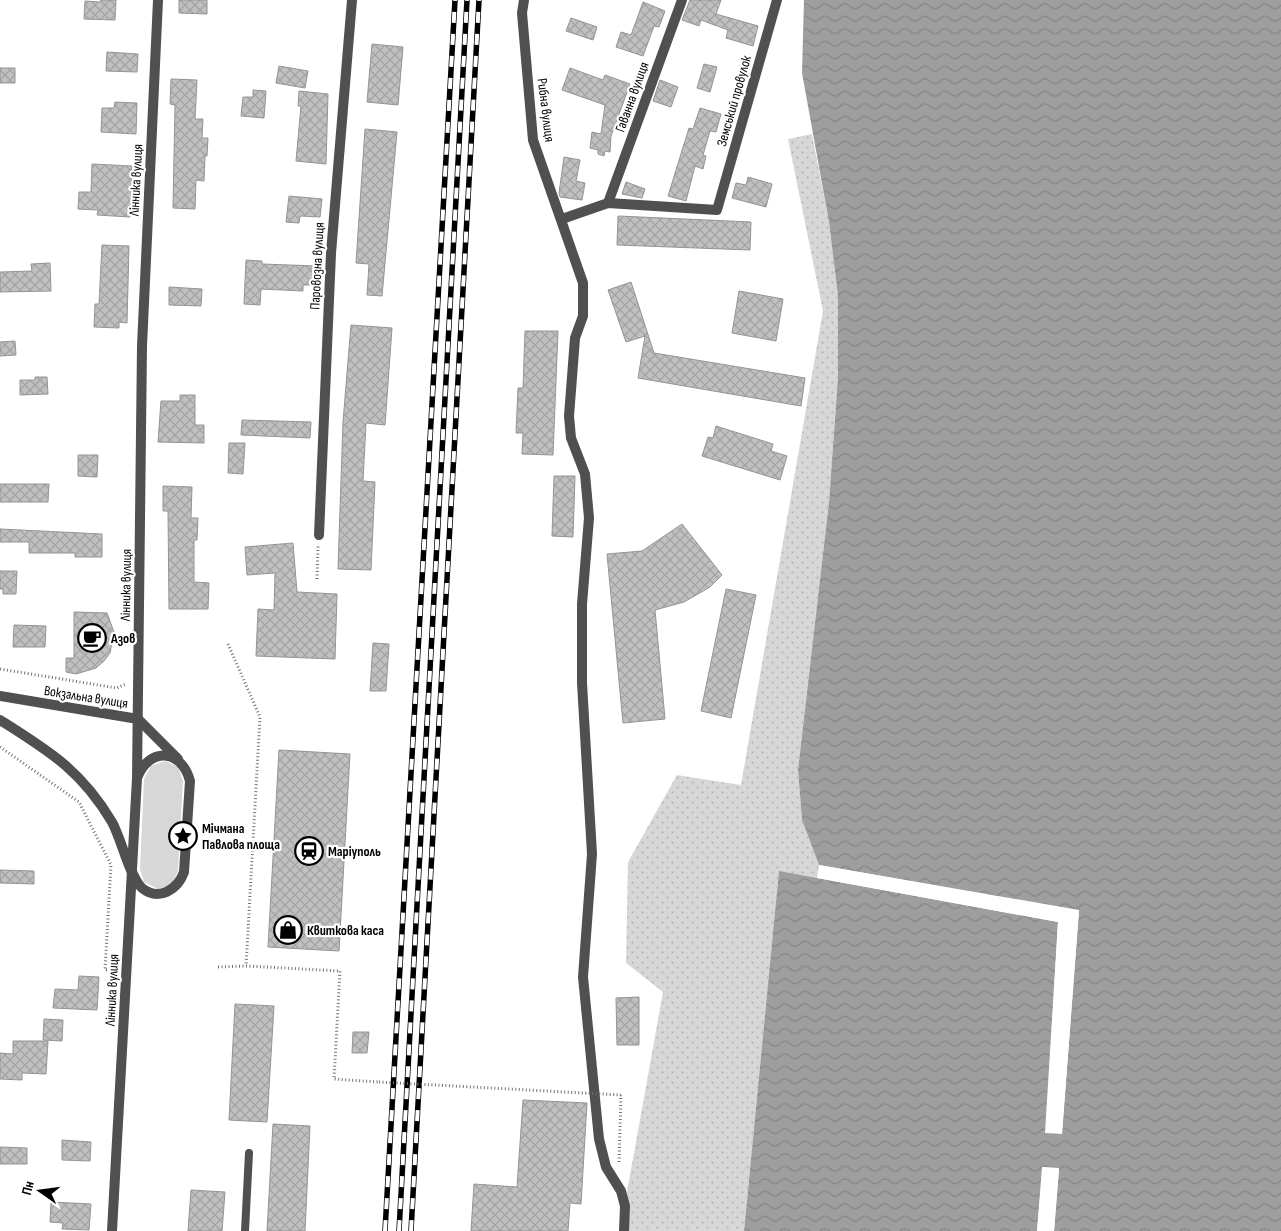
<svg xmlns="http://www.w3.org/2000/svg" width="1281" height="1231" viewBox="0 0 1281 1231" font-family="'Sofia Sans Condensed',sans-serif">
<style>
.grass{fill:#d7d7d7}
.park{fill:url(#park-dots)}
.water{fill:url(#water-waves)}
.pier{fill:#fff}
.building{fill:url(#building-cross-hatch);stroke:#949494}
.lines{fill:none;stroke-linecap:round;stroke-linejoin:round}
.path{stroke:#727272;stroke-width:3;stroke-dasharray:1 2.5;stroke-linecap:butt}
.service{stroke:#505050;stroke-width:8}
.minor{stroke:#505050;stroke-width:10}
.tertiary{stroke:#505050;stroke-width:10}
.rail-casing{stroke:#000;stroke-width:5.5}
.rail{stroke:#fff;stroke-width:4;stroke-dasharray:11;stroke-linecap:butt}
.path-bridge{stroke:#727272;stroke-width:3;stroke-dasharray:1 2.5;stroke-linecap:butt}
.labels{text-anchor:middle;dominant-baseline:central;stroke-width:4.5;stroke-linejoin:round;paint-order:stroke}
.street-label{font-size:14px;fill:#000;stroke:#fff}
.poi-label{font-size:14px;font-weight:bold;fill:#000;stroke:#fff;text-anchor:start}
</style>
<defs>
<pattern id="park-dots" width="8" height="8" patternUnits="userSpaceOnUse" patternTransform="scale(1.25)"><rect width="8" height="8" fill="#d7d7d7"/><path d="M2 2h.1M6 6h.1" fill="none" stroke="#b7b7b7" stroke-width="1.8" stroke-linecap="round"/></pattern>
<pattern id="water-waves" width="16" height="10" patternUnits="userSpaceOnUse" patternTransform="scale(1.25)"><rect width="16" height="10" fill="#9e9e9e"/><path d="M0 5q4-4 8 0t8 0" fill="none" stroke="#868686"/></pattern>
<pattern id="building-cross-hatch" width="8" height="8" patternUnits="userSpaceOnUse" patternTransform="scale(1.25)"><rect width="8" height="8" fill="#c0c0c0"/><path d="M0 0l8 8M0 8l8-8" fill="none" stroke="#a3a3a3"/></pattern>
</defs>
<rect width="100%" height="100%" fill="#fff"/>
<path class="grass" d="M165,761L178,767L183,781L178,871L172,884L158,889L144,882L140,869L144,779L151,766Z"/>
<path class="park" d="M812,134L829,222L838,296V377L829,502L798,770L802,820L819,865L817,878L779,872L744,1231H620L663,992L626,963L628,862L677,775L741,785L823,311L788,139Z"/>
<path class="water" d="M804,0H1281V1231H1054L1059,1169L1043,1167L1037,1231H744L779,871L1058,922L1046,1133H1062L1079,911L819,865L802,820L798,770L829,502L838,377V296L829,222L802,73Z"/>
<path class="pier" d="M819,865L1079,910L1062,1134L1045,1133L1058,922L817,878L818,876L1060,920L1048,1131H1060L1076,912L819,867Z
M1042,1167L1059,1168L1054,1231H1052L1056,1171L1045,1170L1040,1231H1037Z"/>
<path class="building" d="M101,0H116L115,20L84,19L85,1L100,2Z
M179,0H207V14L179,13Z
M690,0H721L716,14L758,26L753,46L726,38L728,30L701,20L699,26L682,20Z
M643,2L665,11L659,27L654,26L643,56L616,47L621,32L631,35Z
M571,18L597,27L593,40L566,31Z
M372,44L403,47L398,105L367,102Z
M107,52L138,54L137,72L106,71Z
M704,64L717,67L710,92L697,88Z
M279,66L308,71L305,88L276,83Z
M0,68H15V83H0Z
M570,68L603,80L605,75L630,84L611,136L610,152L605,151L604,156L598,154V150L590,148L592,132L601,134L605,105L562,90Z
M171,79L197,80L195,119H203L202,138H208L207,156H205L204,181L196,180L195,209L173,208L175,105L170,104Z
M660,80L678,87L671,107L653,101Z
M253,90L266,91L264,118L241,116L243,97H253Z
M299,91L328,94L326,164L296,161L301,106H298Z
M115,102L137,103L136,134L101,132L102,108H114Z
M700,108L721,114L716,132L710,131L703,155L706,156L703,169L695,166L686,201L668,196L689,128L693,129Z
M365,129L397,132L382,296L367,295L369,264L356,263Z
M564,157L580,160L576,181L585,183L582,200L560,197L559,193Z
M92,164L132,166L130,217L97,215L98,210L78,209L79,192H91Z
M748,177L772,184L766,207L732,198L736,183L746,185Z
M626,182L645,189L642,198L622,194Z
M289,196L322,199L320,217L300,216L299,223L286,222Z
M618,216L751,222L750,250L617,245Z
M102,245L129,246L127,323L119,322V328L94,327L95,304H99Z
M246,260L262,261V264L317,266L316,285H303V291L261,289L260,305L244,304Z
M50,263L51,291L0,292V272L32,271L31,264Z
M631,282L654,353L805,378L801,406L638,378L645,336L626,342L608,290Z
M169,287L202,289L201,306L169,305Z
M739,291L783,299L776,341L732,333Z
M351,325L392,328L385,425L366,423L363,481L375,482L371,570L338,569L343,422Z
M525,331H558L553,455L522,454L523,433H516L518,388H523Z
M15,341L16,355L0,356V342Z
M35,377H47L48,394L20,395V380H35Z
M180,395H195V425H204V443L158,442L161,401H180Z
M242,420L311,422L310,438L241,435Z
M716,426L773,444L771,451L787,456L780,480L702,456L708,437L713,438Z
M229,443H245L243,474L228,473Z
M78,455H98L97,477L78,476Z
M554,476H575L573,537L552,536Z
M0,484H49L48,502H0Z
M163,486L192,487L191,518H198L197,540H194V582L209,583L208,609H169L168,511H163Z
M682,524L722,575L710,587L684,602L655,610L665,719L623,723L607,554L642,551Z
M0,529L102,534V557H75V553H29V542H0Z
M293,543L297,592L337,594L335,659L256,656L258,609L274,610L275,573L247,575L245,547Z
M0,571H17L16,594H3V589H0Z
M726,589L756,595L731,718L701,711Z
M74,612L107,613L114,632L110,653L104,661L96,668L76,674L66,672V658H74Z
M14,625L46,626L45,647H13Z
M373,643L389,644L386,691H370Z
M279,750L350,754L339,951L268,947Z
M0,870L34,871V884L0,883Z
M79,976L99,977L97,1010L53,1008L55,989L78,990Z
M639,997V1045H617L616,998Z
M235,1004L274,1006L267,1122L229,1120Z
M44,1019L63,1020L62,1041L43,1040Z
M353,1032H369L367,1053H352Z
M13,1041H48L46,1074L22,1073V1080L0,1079V1053L13,1054Z
M523,1100L587,1103L581,1204L570,1203L568,1231H471L474,1184L517,1187Z
M273,1124L310,1126L305,1231H267Z
M62,1140L91,1142L90,1161L62,1160Z
M0,1147L27,1148V1164H0Z
M191,1190L225,1192L222,1231H188Z
M51,1202L91,1204L89,1230L62,1229L63,1223L50,1222Z"/>
<g class="lines">
<path class="path" d="M317,579L318,546
M228,644L260,717L246,966
M0,669L117,688L126,684
M0,747L79,802L111,865L105,970H116
M253,848L274,849
M218,967L246,966L340,971L334,1079L379,1082
M619,1162L621,1095"/>
<path class="service" d="M245,1231L249,1153"/>
<path class="minor" d="M524,0L522,13L533,140L583,283V316L575,338L569,416L571,438L585,474L589,518L582,604V683L592,854L583,977L599,1139L606,1167L621,1191L625,1206L624,1231
M608,203L682,0
M562,219L608,203L717,210L777,0
M319,535L331,253L352,0
M137,778L142,346L158,0
M112,1231L132,870"/>
<path class="tertiary" d="M0,696L138,719L178,759
M0,720C49,751 81,770 112,822C121,838 130,878 142,888C159,902 178,889 184,872L190,781C181,748 149,747 137,778L132,869"/>
<defs>
<path id="rail" d="M385,1231L455,0
M399,1231L467,0
M411,1231L479,0"/>
</defs>
<use href="#rail" class="rail-casing"/>
<use href="#rail" class="rail"/>
<path class="path-bridge" d="M379,1082L621,1095"/>
</g>
<defs>
<symbol id="cafe-ring" viewBox="-11 -11 22 22"><circle r="9.5" fill="#fff" stroke="#000" stroke-width="1.5"/><path d="M-5.5-4.5H6V0H3Q3 3.5 0 3.5H-2.5Q-5.5 3.5-5.5 0ZM3-3.2v2h1.7v-2ZM-6 4.5H4V6H-6Z" fill="#000"/></symbol>
<symbol id="sight-ring" viewBox="-11 -11 22 22"><circle r="9.5" fill="#fff" stroke="#000" stroke-width="1.5"/><path d="M0-6L1.8-2.2L6-1.7L2.9 1.2L3.7 5.4L0 3.3L-3.7 5.4L-2.9 1.2L-6-1.7L-1.8-2.2Z" fill="#000"/></symbol>
<symbol id="station-ring" viewBox="-11 -11 22 22"><circle r="9.5" fill="#fff" stroke="#000" stroke-width="1.5"/><path d="M-3-6H3Q5-6 5-4V2Q5 4 3 4L4.5 6H3L1.5 4h-3L-3 6H-4.5L-3 4Q-5 4-5 2V-4Q-5-6-3-6ZM-3.5-4v3h7v-3ZM-3.5 1v1.5H-2V1ZM2 1v1.5H3.5V1Z" fill="#000"/></symbol>
<symbol id="shop-ring" viewBox="-11 -11 22 22"><circle r="9.5" fill="#fff" stroke="#000" stroke-width="1.5"/><path d="M-5-2.5h2.3a2.7 3.5 0 0 1 5.4 0H5L5.5 6h-11ZM-1.5-2.5h3a1.5 2.3 0 0 0-3 0Z" fill="#000"/></symbol>
</defs>
<g fill-rule="evenodd">
<use href="#cafe-ring" x="76" y="622" width="32" height="32"/>
<use href="#sight-ring" x="167" y="820" width="32" height="32"/>
<use href="#station-ring" x="293" y="835" width="32" height="32"/>
<use href="#shop-ring" x="272" y="914" width="32" height="32"/>
</g>
<g class="labels">
<g class="street-label">
<text transform="translate(632 97) rotate(-70)">Гаванна вулиця</text>
<text transform="translate(734 101) rotate(-74)">Земський провулок</text>
<text transform="translate(546 110) rotate(83)">Рибна вулиця</text>
<text transform="translate(136 180) rotate(-87)">Лінника вулиця</text>
<text transform="translate(317 266) rotate(-87)">Паровозна вулиця</text>
<text transform="translate(126 585) rotate(-89)">Лінника вулиця</text>
<text transform="translate(86 697) rotate(9)">Вокзальна вулиця</text>
<text transform="translate(112 990) rotate(-87)">Лінника вулиця</text>
</g>
<g class="poi-label">
<text x="111" y="638">Азов</text>
<text x="202" y="828">Мічмана<tspan x="202" dy="16">Павлова площа</tspan></text>
<text x="328" y="851">Маріуполь</text>
<text x="307" y="930">Квиткова каса</text>
</g>
</g>
<g transform="translate(40 1191) rotate(284)" stroke="#ffffff" stroke-width="4" paint-order="stroke">
<path d="M0-4L9 19L0 12L-9 19Z" fill="#000000"/>
<text y="-8" font-size="14" font-weight="bold" text-anchor="middle" fill="#000000">Пн</text>
</g>
</svg>
